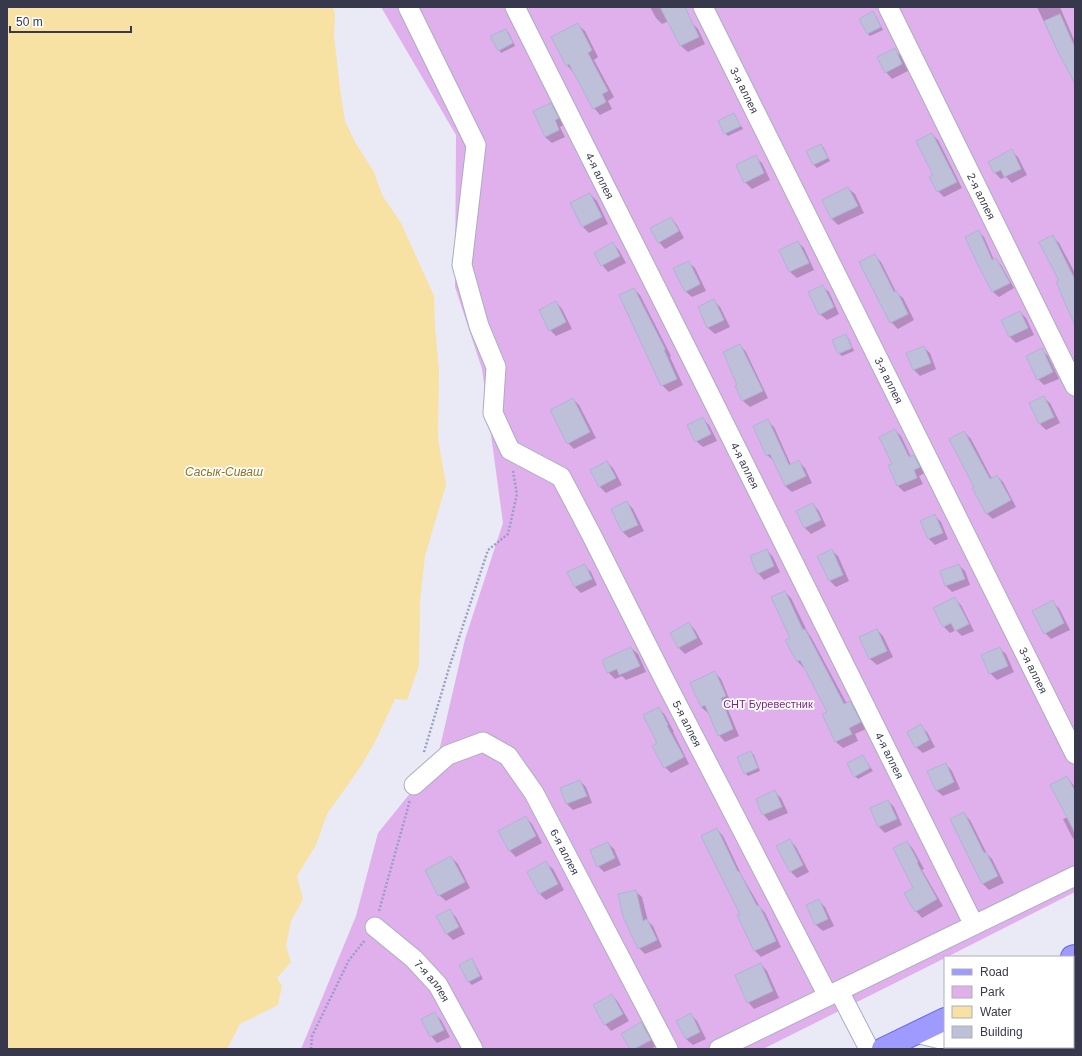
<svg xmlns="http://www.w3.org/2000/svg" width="1082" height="1056" viewBox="0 0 1082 1056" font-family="Arial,sans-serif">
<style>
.green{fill:#e0b0ed}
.water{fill:#f7e1a3}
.shadow{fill:#0003}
.building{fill:#bec0d9;stroke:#b1b3d4}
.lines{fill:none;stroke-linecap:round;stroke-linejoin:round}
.minor-casing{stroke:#abacc3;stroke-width:21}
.major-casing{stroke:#6460ee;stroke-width:24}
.path{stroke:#9b9cc6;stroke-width:2.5;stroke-dasharray:2 2;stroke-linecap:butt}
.minor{stroke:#fff;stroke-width:19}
.major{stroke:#9f9aff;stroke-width:22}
.labels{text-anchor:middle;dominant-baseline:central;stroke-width:3.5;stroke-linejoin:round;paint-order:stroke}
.street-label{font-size:11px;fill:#37384b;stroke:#fff}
.park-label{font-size:11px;fill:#7f2483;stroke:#fff}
.water-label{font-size:12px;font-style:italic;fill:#8d721f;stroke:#fff}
</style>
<rect width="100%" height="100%" fill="#eaeaf6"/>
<path class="green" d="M381,7H1075V892L947,957H945V958L763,1049H301L356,916L378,833L437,760L465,639L503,523L482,369L455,287L456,135Z"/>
<path class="water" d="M7,7H333L335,15L334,35L340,89L345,121L355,142L374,172L382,195L401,223L434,296L435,328L439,370L438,438L446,485L425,556L420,602L419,666L407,700L395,699L375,742L361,766L327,814L316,845L297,876L303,899L291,921L286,946L291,962L277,978L282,986L278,1005L240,1024L227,1049H7Z"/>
<path class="shadow" d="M650,7H684L692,23L698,29L705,44L688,52L681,46L669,21L662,24L656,18Z
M1037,7H1060L1075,42V82L1057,50Z
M873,13L876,16L883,30L870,36L867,33Z
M578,25L585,31L598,57L594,60L614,97L608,101L612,109L600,115L594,108L573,72L567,65Z
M506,30L509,33L515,46L501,53L499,50Z
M894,50L901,56L908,71L892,79L886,72Z
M551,104L557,110L564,125L560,127L565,137L552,143L545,137Z
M734,114L743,129L728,136L725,133Z
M932,134L938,140L962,188L944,197L938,191L934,175Z
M821,145L824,148L830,161L817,168L814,165L807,151Z
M1011,151L1018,157L1027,175L1012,183L1006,177L1001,179L995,173L989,162Z
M755,157L762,163L770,180L752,189L745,182L737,165Z
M848,188L855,194L864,213L838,225L832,219L823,200Z
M590,194L597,201L608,224L589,233L583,227L571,204Z
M671,218L677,225L684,238L665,249L659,242Z
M978,231L984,237L994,260L996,259L1001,265L1014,288L999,297L993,292L978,262Z
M1053,237L1059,243L1075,273V315L1060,281Z
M798,242L804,248L814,270L797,278L790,272L780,250Z
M613,244L619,250L626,263L608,272L602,265Z
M875,256L881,262L896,292L903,298L914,320L898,329L891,322L861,263Z
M688,262L695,268L706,291L692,297L685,291Z
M822,286L829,292L839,314L827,320L820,314Z
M634,289L640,295L671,356L670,357L683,385L669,392L662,385Z
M714,301L720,307L730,327L715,334L708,328L699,308Z
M556,302L562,309L572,329L556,336L550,330Z
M1020,312L1026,318L1034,335L1016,343L1010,337L1002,320Z
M846,336L849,339L854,351L842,356L839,353Z
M740,345L746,352L768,398L750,407L743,401L736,387L738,385Z
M923,347L930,353L936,369L920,376L914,370Z
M1042,350L1048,356L1059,379L1044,385L1038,379Z
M1043,397L1050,403L1060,423L1046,430L1040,424Z
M573,399L579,405L596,438L574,449L568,443Z
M703,419L709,425L717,441L703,447L696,441Z
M768,421L774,427L791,465L799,462L805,468L812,483L792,492L785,486L774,461L767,455Z
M895,430L901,436L911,457L913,456L920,462L925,473L919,476L923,484L904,492L898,486L890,466L893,464Z
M964,432L971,439L992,479L997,476L1003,482L1016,507L993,519L986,513L975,487Z
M607,462L613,468L622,485L606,493L600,487L591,470Z
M627,502L633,509L644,531L629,538L623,532L612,509Z
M813,504L819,511L826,526L811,534L804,527Z
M934,515L941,522L948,539L935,545L929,539L921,521Z
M767,550L773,557L780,572L764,580L758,573Z
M831,550L838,556L849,581L836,587L830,581L818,556Z
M584,565L591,572L597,585L581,593L575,587L568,573Z
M959,565L965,571L970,585L952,592L946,586Z
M785,592L791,598L808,633L811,637L847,704L850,702L856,709L866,729L855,734L858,741L843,748L836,742L824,714L829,712L805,667L804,668L798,662L786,641L791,638Z
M955,599L961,605L974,631L962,636L956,630L950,633L944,627L935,609Z
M1052,602L1059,608L1070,630L1051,639L1045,633Z
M689,623L695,630L703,644L685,654L679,648L671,633Z
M877,630L883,636L893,657L877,665L870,659L860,637Z
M631,648L638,654L646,672L626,680L622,676L615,679L608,672Z
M999,648L1006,654L1014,672L997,680L990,673Z
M715,673L721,679L731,703L726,705L739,736L725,742L719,735L709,712L708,713L701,707Z
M659,708L665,715L674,732H673L689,764L671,773L665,767L658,744Z
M920,726L927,732L935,747L923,753L916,747Z
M751,752L754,755L760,771L748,776L745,773Z
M863,756L873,771L858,779L855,776Z
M946,764L952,771L960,789L943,796L936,790Z
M1067,777L1075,787V840L1072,837L1063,819L1068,817Z
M580,781L586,787L592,803L573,810L567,804L561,788Z
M775,792L781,798L788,813L769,821L763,814Z
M888,801L894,807L902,825L885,833L879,827Z
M963,813L970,820L987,854L992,859L1004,883L989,890L983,884Z
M526,817L532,824L542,843L516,857L510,851Z
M717,829L723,836L742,876L760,907L765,913L781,947L761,957L754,950L741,914Z
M790,840L796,847L809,872L797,878L791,872Z
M907,842L913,849L924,869L922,870L943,906L922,918L916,911L914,888Z
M608,843L614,849L621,865L604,872L598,866Z
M451,857L458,864L470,888L446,901L439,895Z
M546,863L553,869L564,890L546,900L539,893Z
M635,891L642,897L648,921L653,926L662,947L645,954L639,948Z
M819,901L825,907L834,926L823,931L816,925L808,906Z
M449,910L456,917L465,934L453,940L447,934L438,917Z
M471,960L474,962L483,979L472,985L469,982L461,965Z
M761,964L767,971L779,998L754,1009L748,1002Z
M612,995L618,1002L629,1021L611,1031L605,1024Z
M434,1013L441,1020L450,1037L437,1043L431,1036Z
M691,1015L697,1021L706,1039L693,1045L686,1039L678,1021Z
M641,1023L648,1030L656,1046L651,1049H632Z
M1025,1047H1038L1044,1049H1025Z"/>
<path class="building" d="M660,7H685L699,37L680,46Z
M873,11L881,27L867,34L859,19Z
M1060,14L1075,48V84L1057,50L1044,21Z
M578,23L592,50L588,53L608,91L602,94L606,102L593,109L569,64L566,66L551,37Z
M506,29L513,43L498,51L490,36Z
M895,48L902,64L885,73L877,57Z
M551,103L559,118L555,120L559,130L545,137L533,111Z
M734,113L741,126L724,134L718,121Z
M932,133L957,182L937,192L929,177L933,175L916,141Z
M821,144L828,158L813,165L806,151Z
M1012,149L1021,169L1004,177L1001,170L994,173L988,162Z
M756,155L764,173L744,183L736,165Z
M848,187L858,206L831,219L822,200Z
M590,193L602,217L582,227L570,203Z
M671,217L679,231L658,243L650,228Z
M979,230L992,260L996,258L1010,283L992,292L977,263L965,237Z
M1053,235L1075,280V326L1056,282L1059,281L1039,242Z
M798,241L809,263L789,272L779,250Z
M613,242L620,256L601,266L594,253Z
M875,254L894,292L897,291L908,314L890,323L859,262Z
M689,261L700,284L685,292L673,268Z
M823,285L834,307L819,315L808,292Z
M634,288L665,349L664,350L677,379L661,386L619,295Z
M714,299L724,320L707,328L698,307Z
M556,301L566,322L549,331L539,310Z
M1020,311L1028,328L1009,337L1001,320Z
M846,334L852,348L838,354L832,340Z
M740,344L763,391L742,401L735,386L737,385L723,352Z
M924,346L931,363L913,370L906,353Z
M1042,348L1053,372L1037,380L1026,356Z
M1044,396L1054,417L1039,424L1029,403Z
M573,398L590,432L567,444L550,410Z
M703,417L711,434L695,442L687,425Z
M768,419L789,465L799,460L806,476L785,486L770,454L766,456L753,426Z
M895,429L909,457L914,455L920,467L914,470L917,478L897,486L888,465L892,464L879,437Z
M964,431L990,479L997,475L1011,500L986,514L972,488L974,487L949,439Z
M607,461L616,478L599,487L590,470Z
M627,501L638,525L622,532L611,509Z
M813,503L821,520L804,528L796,511Z
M935,514L943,533L928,539L920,521Z
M767,549L774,566L757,574L750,556Z
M832,549L843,575L829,581L817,556Z
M585,564L592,579L574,587L567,572Z
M959,564L965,579L945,586L940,571Z
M785,591L803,630L805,629L844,704L850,701L861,722L849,728L852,734L835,742L822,714L827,712L800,660L797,662L785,640L790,638L771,597Z
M955,597L969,624L955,631L951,623L943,627L933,608Z
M1053,600L1064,623L1044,634L1032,611Z
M689,622L697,638L678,648L670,633Z
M877,629L887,651L869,659L859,637Z
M631,647L640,666L619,675L617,669L607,673L602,660Z
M1000,647L1008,666L989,674L981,655Z
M715,671L726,696L721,698L733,729L718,736L705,705L701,707L690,683Z
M659,707L668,725L667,726L684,757L664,768L652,746L657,743L643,715Z
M921,724L929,740L915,748L907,732Z
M751,751L758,768L744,774L737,757Z
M863,755L870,768L854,777L847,763Z
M946,763L954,782L936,791L927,771Z
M1067,776L1075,791V833L1050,785Z
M580,780L587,796L566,804L560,788Z
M775,790L782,807L762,815L756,799Z
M888,800L897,819L878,827L870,808Z
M964,812L984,853L986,852L998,876L982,884L950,819Z
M526,816L536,836L509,851L498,831Z
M717,828L738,872L739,871L757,906L759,905L776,941L754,951L737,915L740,914L701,836Z
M790,839L803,865L790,872L776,846Z
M907,841L918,862L917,863L937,899L915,912L904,893L913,888L893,848Z
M608,842L615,858L597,867L590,850Z
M451,856L465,882L438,896L425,870Z
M546,861L558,884L539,894L527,872Z
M636,890L643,921L647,919L657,940L638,949L623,917L618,894Z
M819,899L828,919L815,925L806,905Z
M450,909L459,927L446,934L436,916Z
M472,958L480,976L468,982L459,965Z
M761,963L773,991L747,1003L735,975Z
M612,994L623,1014L604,1025L593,1005Z
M435,1012L444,1030L430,1037L421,1019Z
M691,1013L700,1032L686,1039L676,1021Z
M641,1022L651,1040L634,1049H630L621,1034Z"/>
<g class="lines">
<defs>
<g id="minor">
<path id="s1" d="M408,7L476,145L462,265L479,326L496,367L493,413L510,450L561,477L591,534L662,675L828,996"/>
<path id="s2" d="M515,7L699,373L974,925"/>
<path id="s3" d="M703,7L1075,754"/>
<path id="s4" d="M888,7L1075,386"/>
<path id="s5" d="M414,785L448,755L483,742L508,756L534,793L668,1049"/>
<path id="s6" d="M375,927L414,959L438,985L473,1049"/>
<path d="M839,991L869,1049"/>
<path d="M916,1033L945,1040"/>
<path d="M976,1047L985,1049"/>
<path d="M719,1049L1075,876"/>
</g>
<path id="major" d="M1072,957L1075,956
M883,1049L945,1019"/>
</defs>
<use href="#minor" class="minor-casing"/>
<use href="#major" class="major-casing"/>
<path class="path" d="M424,752L449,668L488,550L508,534L517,494L513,471
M379,911L410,800
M311,1049L312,1036L349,960L365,940"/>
<use href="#minor" class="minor"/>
<use href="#major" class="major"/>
</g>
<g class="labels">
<g class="street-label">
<text stroke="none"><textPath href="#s3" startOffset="93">3-я аллея</textPath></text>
<text stroke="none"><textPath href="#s2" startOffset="189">4-я аллея</textPath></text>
<text stroke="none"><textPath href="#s4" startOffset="211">2-я аллея</textPath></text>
<text stroke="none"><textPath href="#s3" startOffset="417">3-я аллея</textPath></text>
<text stroke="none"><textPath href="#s2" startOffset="513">4-я аллея</textPath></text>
<text stroke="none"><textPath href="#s3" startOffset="741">3-я аллея</textPath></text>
<text stroke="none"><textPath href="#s1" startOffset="804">5-я аллея</textPath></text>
<text stroke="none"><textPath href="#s2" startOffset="837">4-я аллея</textPath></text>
<text stroke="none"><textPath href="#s5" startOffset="223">6-я аллея</textPath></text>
<text stroke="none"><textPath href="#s6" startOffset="79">7-я аллея</textPath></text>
</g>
<g class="park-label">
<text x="768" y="704">СНТ Буревестник</text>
</g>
<g class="water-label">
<text x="224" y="472">Сасык-Сиваш</text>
</g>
</g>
<rect width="1082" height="1056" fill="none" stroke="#37384b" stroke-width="16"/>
<rect x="944" y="956" width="130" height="92" fill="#ffffff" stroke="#afafb7"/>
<rect x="952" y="969" width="20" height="6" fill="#9f9aff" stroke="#afafb7"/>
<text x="980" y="976" font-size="12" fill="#37384b">Road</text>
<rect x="952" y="986" width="20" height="12" fill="#e0b0ed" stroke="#afafb7"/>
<text x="980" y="996" font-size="12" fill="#37384b">Park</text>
<rect x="952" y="1006" width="20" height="12" fill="#f7e1a3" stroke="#afafb7"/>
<text x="980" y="1016" font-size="12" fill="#37384b">Water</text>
<rect x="952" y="1026" width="20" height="12" fill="#bec0d9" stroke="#afafb7"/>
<text x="980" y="1036" font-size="12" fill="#37384b">Building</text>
<path d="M10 26v6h121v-6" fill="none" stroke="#37384b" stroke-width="2"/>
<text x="16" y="26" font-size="12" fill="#37384b" stroke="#ffffff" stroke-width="3" paint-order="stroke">50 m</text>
</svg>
